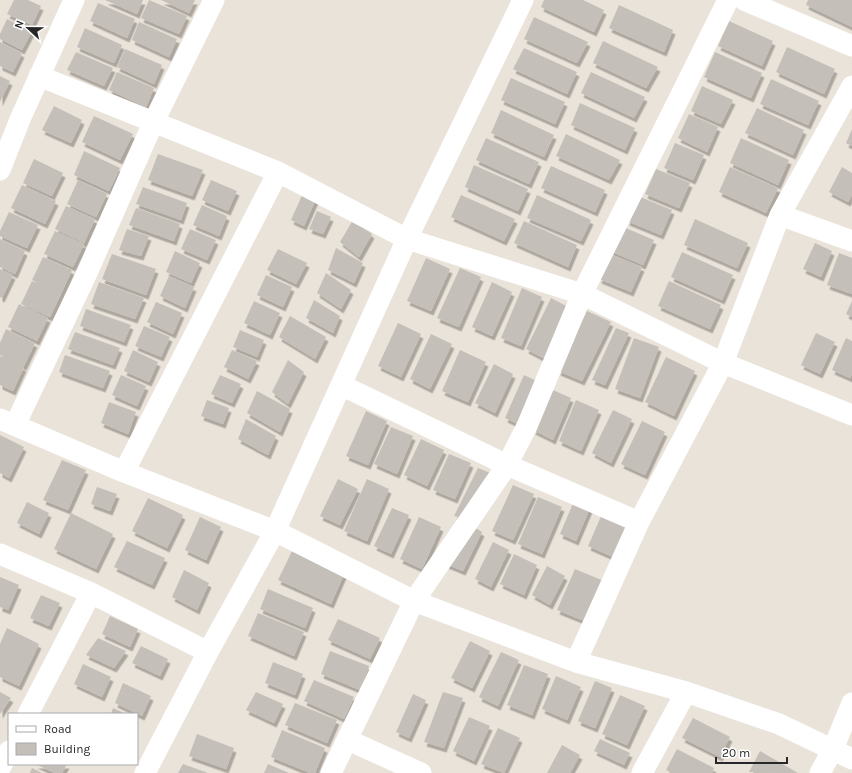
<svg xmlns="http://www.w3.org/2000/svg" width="852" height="773" viewBox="0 0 852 773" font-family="Karla,sans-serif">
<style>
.building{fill:#c5bfb9;filter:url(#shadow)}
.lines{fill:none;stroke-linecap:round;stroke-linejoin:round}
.minor{stroke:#fff;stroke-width:21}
</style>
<defs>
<filter id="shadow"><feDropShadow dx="2.5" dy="4.5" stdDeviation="0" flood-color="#0004"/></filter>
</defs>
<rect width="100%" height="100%" fill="#eae3d9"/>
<path class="building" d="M14,0H28L41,6L32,25L7,14Z
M105,0H143L137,14Z
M149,0L187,16L179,34L141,18Z
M161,0H195L189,13Z
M544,0H583L604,10L594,32L541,7Z
M808,0H852V27L806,5Z
M98,3L135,19L127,38L90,21Z
M619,5L673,30L664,52L609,28Z
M534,17L588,42L577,63L524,39Z
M7,19L32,31L22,50L0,39V34Z
M729,21L773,41L762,66L718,46Z
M139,22L177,39L169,57L132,40Z
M85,28L122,45L114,63L77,47Z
M603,41L658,67L646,88L593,63Z
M0,42L22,53L13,72L0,66Z
M787,47L835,69L824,94L776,72Z
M524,48L577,72L567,94L513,69Z
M125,49L162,65L154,84L117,67Z
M76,52L113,68L104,86L67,70Z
M715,52L762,73L751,98L704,77Z
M117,72L154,88L146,107L109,90Z
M591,72L645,97L634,118L581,93Z
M0,76L10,81L0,102Z
M511,78L565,102L555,124L501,100Z
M771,79L819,101L808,125L760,104Z
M702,86L733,100L721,124L691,111Z
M580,103L635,128L625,150L571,125Z
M54,106L82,120L71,143L42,130Z
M757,108L804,130L793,155L745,133Z
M501,110L554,135L544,157L491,133Z
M689,114L718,127L707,152L678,138Z
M94,116L133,134L120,160L82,142Z
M852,129V146L846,143Z
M566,134L620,160L609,180L556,156Z
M486,138L539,162L529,184L476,160Z
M741,138L789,160L778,185L730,163Z
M675,143L704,155L693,180L664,168Z
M84,151L120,168L109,191L74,175Z
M158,154L203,170L192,196L148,180Z
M34,159L63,173L52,196L23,183Z
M474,165L528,189L518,211L465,187Z
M551,166L605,190L595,212L541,188Z
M730,167L778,188L766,213L719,192Z
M842,167L852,173V195L848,202L829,192Z
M656,169L690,183L679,208L645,194Z
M78,180L107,194L96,217L67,204Z
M211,180L237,191L228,211L202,200Z
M22,185L56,201L45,224L11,208Z
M143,187L187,203L181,220L136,204Z
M303,193L316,199L304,226L291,220Z
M461,195L515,219L504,241L451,217Z
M537,195L591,220L581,241L527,218Z
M638,196L672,210L661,235L627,221Z
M202,205L227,216L219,236L193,225Z
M66,206L95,219L84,243L55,229Z
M136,208L180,224L174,241L129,225Z
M317,211L331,217L323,234L309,229Z
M9,212L38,225L27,248L0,236V231Z
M695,219L748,243L737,268L684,245Z
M353,220L372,234L359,257L340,242Z
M524,221L577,245L568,267L514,243Z
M621,226L654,240L643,265L610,251Z
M127,229L149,236L141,256L119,250Z
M190,229L216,240L207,260L181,249Z
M55,231L84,244L73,267L44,254Z
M0,239L25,251L15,274L0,267Z
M815,243L832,251L821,277L803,269Z
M336,248L363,263L354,283L328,270Z
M278,249L307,263L296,284L267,270Z
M175,251L200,263L191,283L166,272Z
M682,252L733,275L722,300L671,277Z
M839,253L852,258V294L827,285Z
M112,254L156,269L146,295L102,279Z
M610,254L642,267L631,292L599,279Z
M43,257L72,270L61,294L32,280Z
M426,258L450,269L431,311L407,301Z
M460,268L481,277L459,327L437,318Z
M0,269L13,275L2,298L0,297Z
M326,273L351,290L341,309L317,293Z
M266,275L292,287L283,307L257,295Z
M169,276L194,287L185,308L160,296Z
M32,281L61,294L50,317L21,304Z
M669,281L721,305L710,329L658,306Z
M99,282L144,298L135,319L91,304Z
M492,282L512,292L492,336L472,327Z
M522,288L542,297L521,346L501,338Z
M551,298L572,309L547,360L526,349Z
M314,300L340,316L333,333L306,318Z
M254,301L280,313L270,335L244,323Z
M852,301V317L846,314Z
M156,302L182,313L173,334L147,322Z
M19,304L48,318L37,341L8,327Z
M86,309L131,325L124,342L80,326Z
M587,311L611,322L582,381L558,371Z
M290,316L326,337L315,359L279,337Z
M398,323L421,334L401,377L378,366Z
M144,326L170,337L161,357L135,346Z
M616,328L629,333L605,385L592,380Z
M6,329L35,343L24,366L0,355V343Z
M240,330L264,340L257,357L233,347Z
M75,332L120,348L113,365L68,349Z
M816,333L835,342L820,374L801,365Z
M431,334L452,344L430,389L410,379Z
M634,338L659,347L640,398L615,389Z
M846,338L852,341V374L850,378L832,370Z
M133,350L158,362L149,382L124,371Z
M232,350L257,361L248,379L224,367Z
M460,350L486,362L468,402L442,391Z
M65,355L110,371L103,388L59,372Z
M0,356L24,367L13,391L0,385Z
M666,357L695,371L674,416L645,402Z
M288,360L304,372L288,404L272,392Z
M494,364L513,374L495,413L475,403Z
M121,375L146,386L137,406L112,395Z
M220,375L241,384L232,403L211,394Z
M524,375L541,383L522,426L505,418Z
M553,390L571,398L553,440L533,430Z
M257,391L290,409L280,432L247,413Z
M207,400L229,408L223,424L201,416Z
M576,400L599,410L581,451L559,441Z
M109,402L136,412L128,434L101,423Z
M613,410L632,419L611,463L592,453Z
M366,411L387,421L368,465L346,456Z
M246,419L276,436L268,455L238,439Z
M642,421L665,432L645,475L621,464Z
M391,427L413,436L397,474L374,464Z
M0,435L24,447L9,478L0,473Z
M421,439L444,450L427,486L404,475Z
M449,454L471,463L455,499L433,490Z
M62,460L86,470L68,510L43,500Z
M478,468L493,474L464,518L454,516Z
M338,479L358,489L340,525L320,516Z
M367,479L389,489L367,541L344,531Z
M513,485L534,494L513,540L492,531Z
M97,487L117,494L110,511L91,504Z
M538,497L562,507L542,554L518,544Z
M148,498L183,515L167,548L132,531Z
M574,501L590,508L576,541L560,534Z
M27,502L49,513L39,534L17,523Z
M392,508L409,515L391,554L374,546Z
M71,513L113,534L96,569L54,549Z
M602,514L627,525L613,557L588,546Z
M200,517L221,527L206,560L185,550Z
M419,517L441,527L422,569L400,559Z
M471,525L482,532L463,571L446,564Z
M127,541L165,558L152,585L114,567Z
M493,542L509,550L491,587L475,579Z
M292,551L344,574L331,604L278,580Z
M514,554L537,565L524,595L500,584Z
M547,566L565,576L550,605L532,595Z
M575,569L604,581L587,622L557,610Z
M184,570L209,583L197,610L172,597Z
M0,577L19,585L8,610L0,607Z
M268,589L313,608L305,628L260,609Z
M41,595L60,603L49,626L30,618Z
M258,613L304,632L294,656L248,636Z
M110,616L138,629L130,647L102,634Z
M338,619L380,638L370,659L328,640Z
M7,628L39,644L19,686L0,677V644Z
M98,638L126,651L114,668L86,655Z
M470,641L490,651L472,688L451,678Z
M141,646L168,659L160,676L132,663Z
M330,651L369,666L360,690L321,674Z
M501,652L519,660L498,706L479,697Z
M273,662L303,674L295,695L265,683Z
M83,664L111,677L102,697L74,684Z
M524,665L548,674L532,715L507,705Z
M556,676L581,687L567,720L542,709Z
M314,680L354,697L344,719L304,701Z
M595,681L612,688L595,728L578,721Z
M123,683L151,696L142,716L115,703Z
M0,692L11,698L0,714Z
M256,692L283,704L274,723L246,710Z
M443,692L463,698L444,748L424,742Z
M413,694L426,700L409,738L396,732Z
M620,695L645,706L627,745L602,734Z
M295,703L337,720L327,743L285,725Z
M113,708L126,714H111Z
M469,717L490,726L474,761L453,751Z
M693,718L730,737L720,757L682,738Z
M498,728L520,738L504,773L481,764Z
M282,730L325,748L315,773H310L271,757Z
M197,734L234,748L226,769L189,756Z
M600,739L630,753L624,765L594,751Z
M562,745L580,755L570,773H547Z
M677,749L714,768L712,773H672L666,770Z
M760,751L798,773L749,772Z
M35,764H67L62,773H55Z
M183,764L208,773H178Z
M268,764L289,773H264Z
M32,768L42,773H30Z"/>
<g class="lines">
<path class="minor" d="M744,0L852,46
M39,76L278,172L407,239L582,294L723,363L852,415
M852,86L780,215L723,363L639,522L576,662L686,692L779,724L852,759
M0,170L21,117L74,0
M780,215L852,241
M341,385L507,465L639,522
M0,419L124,472L275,531L414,601L576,662
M15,425L87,273L153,123L214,0
M124,472L278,172
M0,554L91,593L208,652
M28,714L91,593
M348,740L421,773
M0,768L9,751
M145,773L208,652L275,531L407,239L523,0
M331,773L414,601L507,465L527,426L582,294L728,0
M642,773L686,692
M820,773L833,749L852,703"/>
</g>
<rect x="8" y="713" width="130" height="52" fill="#ffffff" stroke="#a9a9a9"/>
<rect x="16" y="726" width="20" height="6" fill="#ffffff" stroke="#a9a9a9"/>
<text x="44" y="733" font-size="12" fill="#272727">Road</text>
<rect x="16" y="743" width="20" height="12" fill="#c5bfb9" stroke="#a9a9a9"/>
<text x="44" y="753" font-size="12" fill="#272727">Building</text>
<g transform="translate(28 28) rotate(292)" stroke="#ffffff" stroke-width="3" paint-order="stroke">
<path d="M0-3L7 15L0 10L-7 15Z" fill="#272727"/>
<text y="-6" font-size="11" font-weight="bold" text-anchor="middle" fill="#272727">N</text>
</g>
<path d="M716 757v6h71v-6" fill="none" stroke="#272727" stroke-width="2"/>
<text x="722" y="757" font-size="12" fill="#272727" stroke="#ffffff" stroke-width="3" paint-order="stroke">20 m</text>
</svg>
